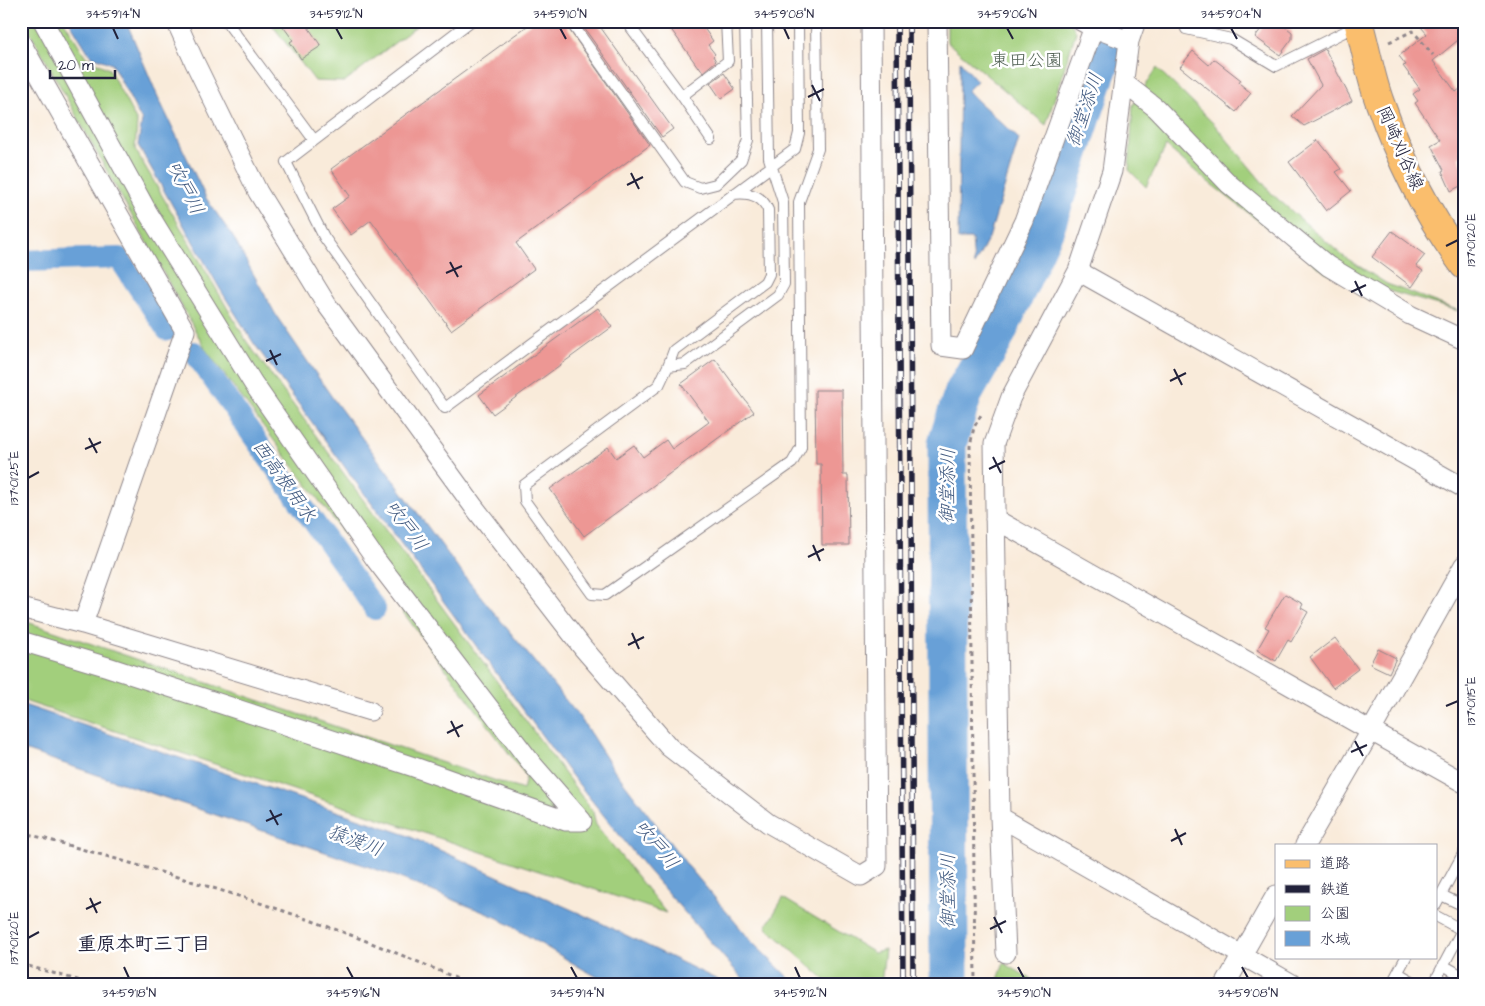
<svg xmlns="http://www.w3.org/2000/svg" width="1485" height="1006" viewBox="0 0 1485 1006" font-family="'Architects Daughter','Klee One',sans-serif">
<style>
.green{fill:#a2cf7c;stroke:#62785c}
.water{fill:#68a0d7;stroke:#456189}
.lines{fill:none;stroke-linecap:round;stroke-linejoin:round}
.canal{stroke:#68a0d7;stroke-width:22}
.river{stroke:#68a0d7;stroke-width:39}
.building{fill:#ed9794}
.lane-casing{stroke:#8e868a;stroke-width:12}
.street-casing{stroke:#8e868a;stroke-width:21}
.primary-casing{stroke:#8e868a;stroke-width:30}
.path{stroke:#8e868a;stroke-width:3;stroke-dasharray:4 4;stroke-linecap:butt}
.lane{stroke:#fff;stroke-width:10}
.street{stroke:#fff;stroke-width:19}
.primary{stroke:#fabe6d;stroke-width:28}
.rail-casing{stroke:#22223b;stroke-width:5.5}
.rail{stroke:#fff;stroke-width:4;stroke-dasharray:11;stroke-linecap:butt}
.ticks{fill:none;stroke:#22223b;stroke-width:2}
.labels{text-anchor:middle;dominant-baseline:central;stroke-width:5;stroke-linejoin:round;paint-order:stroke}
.park-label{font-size:18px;fill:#4f5f52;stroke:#fff}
.street-label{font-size:18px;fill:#22223b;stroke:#fff}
.water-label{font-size:19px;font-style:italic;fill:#425b81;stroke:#fff}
.neighbourhood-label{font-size:19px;font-weight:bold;fill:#22223b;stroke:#fff}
.neatline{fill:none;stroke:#22223b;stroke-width:2}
.ticks-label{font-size:12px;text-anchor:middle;fill:#22223b}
</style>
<rect width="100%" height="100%" fill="#fff"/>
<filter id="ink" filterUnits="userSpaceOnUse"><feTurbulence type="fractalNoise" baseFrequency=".02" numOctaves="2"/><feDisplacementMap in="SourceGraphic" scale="10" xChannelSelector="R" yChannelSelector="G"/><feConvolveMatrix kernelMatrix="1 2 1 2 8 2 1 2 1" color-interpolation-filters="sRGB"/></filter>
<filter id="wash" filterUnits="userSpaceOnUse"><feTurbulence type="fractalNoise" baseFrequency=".0096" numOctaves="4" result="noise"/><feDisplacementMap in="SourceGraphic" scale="20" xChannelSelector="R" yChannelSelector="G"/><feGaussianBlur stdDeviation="1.12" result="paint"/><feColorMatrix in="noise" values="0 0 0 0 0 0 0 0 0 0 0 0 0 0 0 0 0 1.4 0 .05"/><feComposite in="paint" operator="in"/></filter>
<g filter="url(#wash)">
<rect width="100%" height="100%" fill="#f9ebda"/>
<path class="green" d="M24,21H64L86,57L109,69L137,122L135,149L247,342L593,812L596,825L666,913L21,700V620L523,790L526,776L206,350Z
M269,21H423L344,82L315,81Z
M947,21H1070L1076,32L1046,125L947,42Z
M1157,68L1214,124L1272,194L1343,256L1387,284L1459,311L1326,273L1202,177L1166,146L1146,187L1129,170L1133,105Z
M783,898L874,953L885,950L881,985H831L766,927Z
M1004,963L1041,985H996Z"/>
<path class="water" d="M69,21H126L158,97L206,198L233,237L277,317L334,400L465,577L581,719L612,767L688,866L752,942L796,985H748L646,868L568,771L253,342L220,289L138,145L142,121L112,64L90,55Z
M960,61L977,81L967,91L1019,139L989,238L974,265L972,239H958Z
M21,704L404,834L599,922L728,985H612L581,968L498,918L390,874L21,749Z"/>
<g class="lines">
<path class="canal" d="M21,261L119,258L167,330
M194,352L375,609"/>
<path class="river" d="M949,985L947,444L963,394L993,341L1045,228L1096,74L1116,21"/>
</g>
<g id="blocks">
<path class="building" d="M279,21H304L321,46L301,59L290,42L293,40Z
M534,21H563L650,145L516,243L534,269L451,330L371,220L351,235L332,209L350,196L331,169Z
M579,21H596L673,129L662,137Z
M665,21H699L713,41L708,45L715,54L713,56L716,61L703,72L699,66L698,67Z
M1267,21H1278L1292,32V39L1280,55L1255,37Z
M1416,21H1459L1464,27V35L1433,61L1456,92L1464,86V154L1458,157L1464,169V184L1451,191L1442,171L1444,170L1431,145L1440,140L1415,103L1418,101L1413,94L1420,89L1403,66L1406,65L1399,56L1427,34Z
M1325,49L1352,101L1304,126L1292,116L1321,85L1307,59Z
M1193,51L1209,65L1214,59L1241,80L1239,83L1251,93L1236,112L1180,67Z
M724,73L735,89L721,99L710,83Z
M1318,140L1341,169L1336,172L1351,191L1326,211L1289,162Z
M1392,231L1425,255L1416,266L1423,271L1412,287L1372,257Z
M598,308L612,327L493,414L479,395Z
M715,359L754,412L584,536L550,489L608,447L616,458L634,445L643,457L666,440L672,449L709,422L681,384Z
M815,390H842L843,475H848L849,545H822L821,464H816Z
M1285,594L1303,604L1301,608L1308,612L1291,642L1288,640L1276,661L1257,650L1269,629L1265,627Z
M1335,638L1358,669L1333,688L1310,657Z
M1378,649L1396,658L1389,673L1370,664Z"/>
</g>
</g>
<g filter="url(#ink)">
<use href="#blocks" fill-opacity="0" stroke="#8e868a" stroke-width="1"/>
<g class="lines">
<defs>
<path id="lane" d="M226,21L314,140
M471,21L286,162L324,237L445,408L795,149L799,133L798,21
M570,21L685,182L700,188L716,184L741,160L748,140L745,21
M626,21L682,96L711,139
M767,21L769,158L783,202L784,284L778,295L685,364L668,366L659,385L524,485L525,501L592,594L605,595L792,463L801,447L799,202L818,149L816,21
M1186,29L1231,39L1276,66L1358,25
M682,96L728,61L726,21
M668,366L674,350L765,282L769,274L768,210C762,195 748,192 733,194
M1441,895L1460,904
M1436,904L1464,852
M1443,965L1464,977
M1398,973L1419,985
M1391,985L1406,957
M1433,985L1462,930L1436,916"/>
<path id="street" d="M176,21L195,63L258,192L327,305L474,507L583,648L669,747L768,823L861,876L877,866L871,21
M937,21L941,346L963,349L1024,221L1096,21
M1081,21L1094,28L1129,41
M1136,21L1129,41L1112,171L1078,271L1011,397L994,444L1000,817L1294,985
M21,43L185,331L83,624L21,608
M1124,83L1156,108L1229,184L1328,266L1410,315L1464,340
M1078,271L1464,488
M995,519L1371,731L1305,845
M1464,565L1371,731L1464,783
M83,624L370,711
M21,641L108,667L414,767L566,821H582L533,765L376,560L253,383L148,213L43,21
M1000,817L1006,953
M1225,985L1276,895"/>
<path id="primary" d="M1358,21C1366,48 1370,76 1380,103C1400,160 1428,216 1464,265"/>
</defs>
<use href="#lane" class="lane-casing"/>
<use href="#street" class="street-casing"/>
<use href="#primary" class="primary-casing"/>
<path class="path" d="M1389,42L1413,31L1433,55
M21,832C142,866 263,900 379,946C410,959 440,970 470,985
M21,964L95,985
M975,985L970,446L974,427L981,415"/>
<use href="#lane" class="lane"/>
<use href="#street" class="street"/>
<use href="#primary" class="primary"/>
<defs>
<path id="rail" d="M897,21L903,985
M909,21L913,985"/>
</defs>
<use href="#rail" class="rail-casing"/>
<use href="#rail" class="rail"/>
</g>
</g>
<path class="ticks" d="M113,28L118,39M336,28L342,39M560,28L566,39M784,28L789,39M1007,28L1013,39M1231,28L1237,39M812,85L820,101M808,97L824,89M631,173L639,189M627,185L643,177M1446,246L1458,240M450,262L458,277M446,273L462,266M1355,281L1362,296M1351,292L1366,285M270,350L277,365M266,361L281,354M1174,369L1182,385M1170,381L1186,373M89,438L97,453M85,449L101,442M993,457L1001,473M989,469L1005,461M28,478L39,472M813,545L820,561M808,557L824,549M632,633L639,649M628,645L644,637M1446,706L1458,701M451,721L459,737M447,733L463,725M1355,741L1363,756M1351,752L1367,745M270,810L278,825M266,821L282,814M1175,829L1182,845M1171,841L1186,833M90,898L97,913M86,909L101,902M994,917L1002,933M990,929L1006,921M28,938L39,932M124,967L129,978M347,967L353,978M571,967L577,978M795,967L800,978M1018,967L1024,978M1242,967L1248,978"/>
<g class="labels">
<g class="park-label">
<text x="1027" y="60">東田公園</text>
</g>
<g class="street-label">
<text transform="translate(1400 148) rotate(66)">岡崎刈谷線</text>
</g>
<g class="water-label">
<text transform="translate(1085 110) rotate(-71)">御堂添川</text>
<text transform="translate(185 188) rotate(63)">吹戸川</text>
<text transform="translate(284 481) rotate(55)">西高根用水</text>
<text transform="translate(948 486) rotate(-89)">御堂添川</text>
<text transform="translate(406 526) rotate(54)">吹戸川</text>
<text transform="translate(355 841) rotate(21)">猿渡川</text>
<text transform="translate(656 845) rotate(50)">吹戸川</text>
<text transform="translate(948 891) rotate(-90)">御堂添川</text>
</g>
<g class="neighbourhood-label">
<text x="144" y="944">重原本町三丁目</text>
</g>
</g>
<rect width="1485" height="1006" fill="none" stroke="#fff" stroke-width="55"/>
<rect x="1275" y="844" width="162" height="115" fill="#ffffff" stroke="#a7a7b1"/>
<rect x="1285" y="860" width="25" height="8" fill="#fabe6d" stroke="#a7a7b1"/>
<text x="1320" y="868" font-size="15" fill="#22223b">道路</text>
<rect x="1285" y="885" width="25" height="8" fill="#22223b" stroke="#a7a7b1"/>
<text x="1320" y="894" font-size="15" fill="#22223b">鉄道</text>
<rect x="1285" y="906" width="25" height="15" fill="#a2cf7c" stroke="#a7a7b1"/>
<text x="1320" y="918" font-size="15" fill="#22223b">公園</text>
<rect x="1285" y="931" width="25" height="15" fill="#68a0d7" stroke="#a7a7b1"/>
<text x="1320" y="944" font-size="15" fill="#22223b">水域</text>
<path d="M50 70v8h65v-8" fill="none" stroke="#22223b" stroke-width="2.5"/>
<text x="58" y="70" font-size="15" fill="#22223b" stroke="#ffffff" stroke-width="4" paint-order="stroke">20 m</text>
<rect x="28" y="28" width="1430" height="950" class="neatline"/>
<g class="ticks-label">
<text x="113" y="18">34°59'14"N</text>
<text x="336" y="18">34°59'12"N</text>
<text x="560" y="18">34°59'10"N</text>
<text x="784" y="18">34°59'08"N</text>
<text x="1007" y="18">34°59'06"N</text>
<text x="1231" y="18">34°59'04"N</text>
<text transform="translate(1471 240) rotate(-90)" y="4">137°01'20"E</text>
<text transform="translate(14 478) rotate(-90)" y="4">137°01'25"E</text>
<text transform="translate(1471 701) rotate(-90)" y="4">137°01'15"E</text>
<text transform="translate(14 938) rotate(-90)" y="4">137°01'20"E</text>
<text x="129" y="997">34°59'18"N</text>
<text x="353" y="997">34°59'16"N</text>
<text x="577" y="997">34°59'14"N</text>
<text x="800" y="997">34°59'12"N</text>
<text x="1024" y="997">34°59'10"N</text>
<text x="1248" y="997">34°59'08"N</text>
</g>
</svg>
